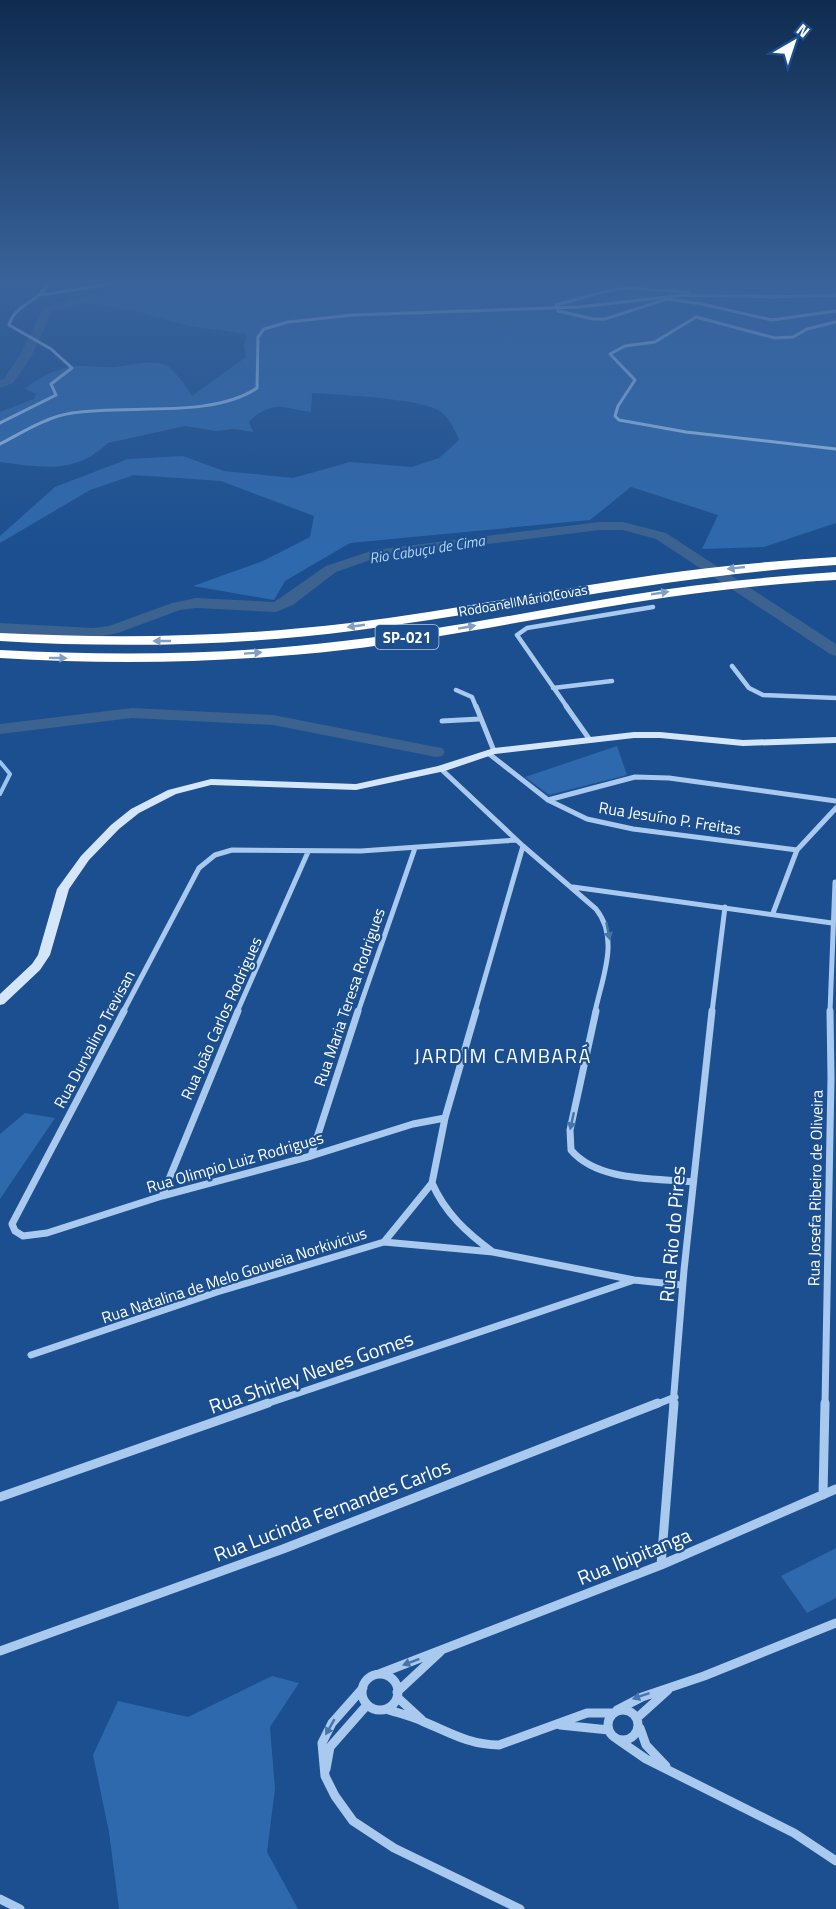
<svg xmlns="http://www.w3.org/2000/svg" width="836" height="1909" viewBox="0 0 836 1909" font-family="'Titillium Web',sans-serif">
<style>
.green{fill:#2e69ad}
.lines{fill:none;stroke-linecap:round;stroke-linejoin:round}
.stream{stroke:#9cc4f0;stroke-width:4}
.river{fill:#3c6290;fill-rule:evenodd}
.street-far4{stroke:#a9c9ee;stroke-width:3}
.street-far3{stroke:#a9c9ee;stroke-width:4.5}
.street-far2{stroke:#a9c9ee;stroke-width:5}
.street-far1{stroke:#a9c9ee;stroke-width:7}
.street{stroke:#a9c9ee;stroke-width:9}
.secondary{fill:#d6e6fa;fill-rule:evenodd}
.highway{fill:#fff;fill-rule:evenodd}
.oneway{fill:#829ec1}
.oneway2{fill:#4674ac}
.labels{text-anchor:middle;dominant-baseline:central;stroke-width:4.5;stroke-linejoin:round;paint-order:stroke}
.far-street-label{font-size:14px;fill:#fff;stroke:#1b4f8f}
.far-water-label{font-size:15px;font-style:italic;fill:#b5d3f5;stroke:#1b4f8f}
.shield{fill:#1b4f8f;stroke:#bbcadd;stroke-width:1.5}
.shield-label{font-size:15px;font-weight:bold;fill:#fff}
.street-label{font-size:16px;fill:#fff;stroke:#1b4f8f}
.quarter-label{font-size:20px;letter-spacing:1.5px;fill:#fff;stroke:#1b4f8f}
.near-street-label{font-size:20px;fill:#fff;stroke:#1b4f8f}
</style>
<rect width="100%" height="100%" fill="#1b4f8f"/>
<path class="green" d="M156,284H836V523L764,547L702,549L718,515L631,487L590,520L350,543L285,581L274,600L193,586L263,561L310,537L314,516L221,481L134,475L90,490L0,543V536L55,487L128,459L183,456L224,471L293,478L350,462L412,467L439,458L459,440C454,429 449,416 438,410C415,398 342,395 312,393L311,412C301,411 292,408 282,407C272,405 254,414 249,422L253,432L234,429L216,431L185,426L108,443C75,475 42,467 0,462V412L34,399L36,394L25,389C39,376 64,365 84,366C95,366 105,368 116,367C130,365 153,359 166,365C172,368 190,390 192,396L246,357L244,346L247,334L190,326L124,309L68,300L98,293Z
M617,746L627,775L549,795L525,777Z
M25,1113L55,1118L0,1199V1134Z
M836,1548V1598L807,1613L781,1576Z
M272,1676L299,1683L270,1727L275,1789L267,1852L298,1909H119L109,1832L93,1755L118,1701L188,1717Z"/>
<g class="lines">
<path class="stream" d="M0,762L10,774L0,794"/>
<path class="river" d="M116,284L183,288L197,284H217L183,294L124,288L103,298L52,311L31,357L13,383L0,388V380H3L19,357L44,307L95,294Z
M599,522H623L666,533L836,644V656L830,654L656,539L623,530H599L376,558L336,572L293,605L276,612L196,608L180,610L118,633L93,638L0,633V623L93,628L109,626L172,603L196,598L274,602L326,566L374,550Z
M132,708L273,715L436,747L442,748L445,752L442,756L436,757L273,725L132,718L0,734V724Z"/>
<path class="street-far4" d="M41,295L110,284
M556,305L607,291L627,288L688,292
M558,311L593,319H605L667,299L702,304L772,320L836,311
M836,322L807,329L793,337L775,338L696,317L655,342L625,346L610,354L635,380L618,406L615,416L619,420L686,432L836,449
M0,423L56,395L51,384L72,368L51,349L9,325C14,305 39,302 48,284
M0,444C23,432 46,417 72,413C125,404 212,419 257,388L258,337L264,329L288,322L353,315L579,307L685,295L770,297L836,295"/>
<path class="street-far3" d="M732,666L749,688L763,695L836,698
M553,688L612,681
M456,690L472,697L476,707
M567,707L517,635L527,628L653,607"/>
<path class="street-far2" d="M476,706L494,751
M566,706L590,740
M442,721L479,719
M488,753L548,800L587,819L633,829L797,850
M441,769L523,846L596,909C620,939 602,978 595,1012
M548,800L635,777L669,778L836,801
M573,887L832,923
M773,913L797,850L836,808
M123,1012L199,868L215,855L232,850L361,851L516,840
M237,1012L308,852
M358,1012L415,848
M475,1012L523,846
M712,1012L725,907
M830,1012L835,882"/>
<path class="street-far1" d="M124,1011L12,1224L15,1231L23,1236L47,1233L162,1196L311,1156L413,1124L445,1118
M596,1011L570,1130L571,1150C598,1182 655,1178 693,1182
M311,1156L358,1011
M432,1183C445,1213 467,1233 493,1252
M162,1196L238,1011
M384,1242L493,1252L634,1280L682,1285
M31,1355L217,1292L384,1242L432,1183L445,1118L476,1011
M263,1405L634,1280
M655,1405L675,1397
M673,1405L684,1270L712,1011
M825,1405L831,1078L830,1011"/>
<path class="street" d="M823,1495L825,1403
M0,1497L268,1403
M661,1565L674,1403
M0,1651L283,1549L658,1403
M379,1674L661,1565L836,1489
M362 1692a18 18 0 1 1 36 0a18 18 0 1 1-36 0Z
M363,1688L332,1723L322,1743L325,1776L335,1796L353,1821L394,1848L520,1909
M397,1692L440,1652
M397,1697L422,1720
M386,1709C398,1713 411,1716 422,1721C449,1732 469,1745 499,1745L587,1713H612
M608 1725a15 15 0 1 1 30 0a15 15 0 1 1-30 0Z
M617,1710L642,1697L704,1676L836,1623
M637,1718L668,1690
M560,1725L609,1730
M640,1728L646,1745L666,1766
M617,1739L646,1759L794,1833L836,1861
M326,1769L330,1747L367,1705
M0,1899L20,1909"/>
<path class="secondary" d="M634,732H660L743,740L836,737V743L743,746L660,738H634L495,754L445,771L356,790L211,785L176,794L139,813L119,829L89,860L69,889L50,955L40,970L4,1004L0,1005V994L32,964L38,955L57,889L81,856L111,825L131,809L168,790L211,779L356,784L438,766L494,748Z"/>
<path class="highway" d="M836,557V565C673,575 514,610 352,631C235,646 118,648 0,641V633C117,639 233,637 350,623C452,611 553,589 655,575C715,566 775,561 836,557Z
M836,572V580C780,583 725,589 669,597C560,613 453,637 343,650C229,663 115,665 0,658V650C115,656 229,655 343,641C453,629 560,605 669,589C725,581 780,576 836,572Z"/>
</g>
<defs><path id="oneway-solid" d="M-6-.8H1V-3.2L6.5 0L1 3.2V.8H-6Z" transform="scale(1.5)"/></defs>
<g class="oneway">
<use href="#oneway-solid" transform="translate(736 568) rotate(174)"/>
<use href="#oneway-solid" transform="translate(660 593) rotate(-9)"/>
<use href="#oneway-solid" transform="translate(356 626) rotate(172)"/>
<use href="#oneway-solid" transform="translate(467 627) rotate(-10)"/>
<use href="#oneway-solid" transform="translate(162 641) rotate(180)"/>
<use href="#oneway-solid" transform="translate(253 653) rotate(-4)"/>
<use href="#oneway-solid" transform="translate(58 658) rotate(1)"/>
</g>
<g class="oneway2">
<use href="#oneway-solid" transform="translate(608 931) rotate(79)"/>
<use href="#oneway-solid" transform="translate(572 1121) rotate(102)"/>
<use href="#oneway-solid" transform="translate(411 1662) rotate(159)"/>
<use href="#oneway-solid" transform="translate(641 1696) rotate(161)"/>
<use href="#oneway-solid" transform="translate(330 1727) rotate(120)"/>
</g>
<linearGradient id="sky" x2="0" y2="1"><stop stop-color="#0f2b4f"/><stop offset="0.51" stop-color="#39639b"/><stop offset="1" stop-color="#39639b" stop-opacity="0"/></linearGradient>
<rect width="836" height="552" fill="url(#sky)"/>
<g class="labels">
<g class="far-street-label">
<text transform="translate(523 600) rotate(-10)">Rodoanel Mário Covas</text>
</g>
<g class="far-water-label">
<text transform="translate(427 549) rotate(-9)">Rio Cabuçu de Cima</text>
</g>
<rect class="shield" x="375.5" y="625" width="63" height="24" rx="4.5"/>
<g class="shield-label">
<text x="407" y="637">SP-021</text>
</g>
<g class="street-label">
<text transform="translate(670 818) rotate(9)">Rua Jesuíno P. Freitas</text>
<text transform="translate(349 997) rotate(-71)">Rua Maria Teresa Rodrigues</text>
<text transform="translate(221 1018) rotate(-66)">Rua João Carlos Rodrigues</text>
<text transform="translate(94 1039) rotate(-62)">Rua Durvalino Trevisan</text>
<text transform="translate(235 1162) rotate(-16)">Rua Olimpio Luiz Rodrigues</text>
<text transform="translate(815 1188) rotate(-89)">Rua Josefa Ribeiro de Oliveira</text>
<text transform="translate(234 1275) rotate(-18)">Rua Natalina de Melo Gouveia Norkivicius</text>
</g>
<g class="quarter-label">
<text x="503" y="1055">JARDIM CAMBARÁ</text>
</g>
<g class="near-street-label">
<text transform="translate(672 1234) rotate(-85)">Rua Rio do Pires</text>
<text transform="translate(311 1372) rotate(-19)">Rua Shirley Neves Gomes</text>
<text transform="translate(332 1510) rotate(-21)">Rua Lucinda Fernandes Carlos</text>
<text transform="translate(634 1556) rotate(-22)">Rua Ibipitanga</text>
</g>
</g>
<g transform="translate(794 42) rotate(39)" stroke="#1b4f8f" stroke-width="4.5" paint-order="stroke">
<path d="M0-4.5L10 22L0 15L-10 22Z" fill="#ffffff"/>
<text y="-9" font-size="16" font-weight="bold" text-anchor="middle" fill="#ffffff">N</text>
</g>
</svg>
